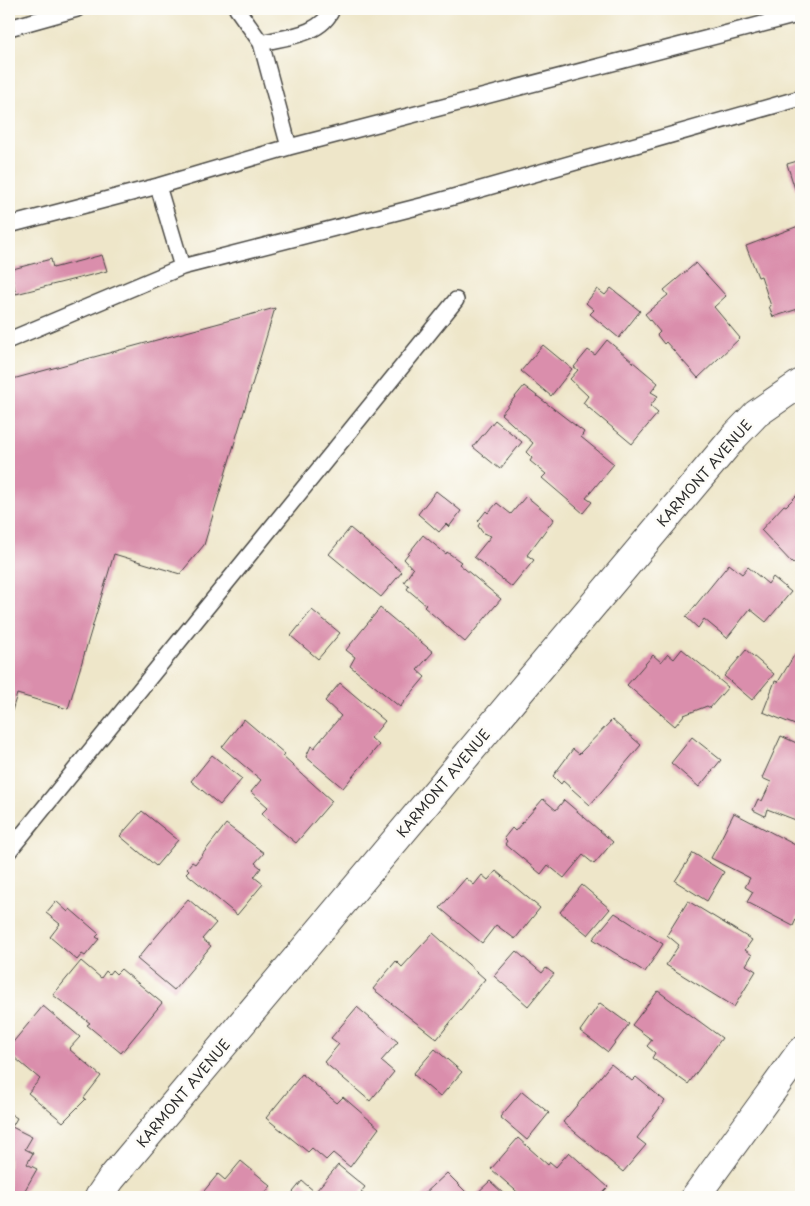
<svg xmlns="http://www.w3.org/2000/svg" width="810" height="1206" viewBox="0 0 810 1206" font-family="'Playpen Sans',sans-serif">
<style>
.building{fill:#da8eac}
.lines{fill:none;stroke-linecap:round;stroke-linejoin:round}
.service-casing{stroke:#484743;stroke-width:18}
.minor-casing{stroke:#484743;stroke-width:30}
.service{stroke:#fff;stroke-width:15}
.minor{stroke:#fff;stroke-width:28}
.labels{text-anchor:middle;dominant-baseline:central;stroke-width:5;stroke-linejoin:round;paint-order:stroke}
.street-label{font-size:14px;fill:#2b2b2b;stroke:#fdfcf7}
</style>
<rect width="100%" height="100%" fill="#fdfcf7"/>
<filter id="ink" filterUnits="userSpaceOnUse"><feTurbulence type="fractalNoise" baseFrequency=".02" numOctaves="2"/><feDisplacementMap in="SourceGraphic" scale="10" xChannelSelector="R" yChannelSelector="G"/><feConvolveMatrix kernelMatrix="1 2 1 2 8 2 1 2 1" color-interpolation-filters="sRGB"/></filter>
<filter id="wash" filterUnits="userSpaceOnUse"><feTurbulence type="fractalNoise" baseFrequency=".0096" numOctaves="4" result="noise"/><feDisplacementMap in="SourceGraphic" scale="20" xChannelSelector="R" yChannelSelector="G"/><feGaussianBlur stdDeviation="1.12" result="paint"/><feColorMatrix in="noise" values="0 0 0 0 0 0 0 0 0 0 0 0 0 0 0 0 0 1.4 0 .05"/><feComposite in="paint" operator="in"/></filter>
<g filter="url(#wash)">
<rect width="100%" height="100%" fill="#eee6c9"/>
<g id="blocks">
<path class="building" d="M801,160V187L795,189L787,164Z
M801,225V308L773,317L769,306H771L761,276L758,277L746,246Z
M102,255L107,271L16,294L12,278L9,279V270L51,259L53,268Z
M696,263L726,296L714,307L740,338L698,378L666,342L664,344L657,335L660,332L645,314L668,295L664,290Z
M611,288L640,311L619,338L590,314L594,310L586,303L597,289L605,295Z
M275,308L204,545L180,574L114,554L68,709L17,694L9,721V380Z
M607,340L658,383L651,392L658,396L650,406L658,413L632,444L583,403L588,396L570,379L578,370L574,367L588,350L595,355Z
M543,345L572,369L551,396L521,371Z
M524,386L584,432L581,437L614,464L586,498L592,502L583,513L542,478L546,474L530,461L532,458L526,452L533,443L501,414Z
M495,420L522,442L500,469L473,447Z
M436,491L461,511L449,527L446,524L439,532L418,514Z
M801,491V557L793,564L761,530L784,505L786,506Z
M526,496L554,519L527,555L534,560L512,587L474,557L491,536L483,533L478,526L480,523L478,521L486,511L488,513L497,503L511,514Z
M350,528L402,572L381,597L329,554Z
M423,535L446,554L447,552L461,562L459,564L501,599L465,642L424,607L426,605L407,589L409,586L404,582L413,569L404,559Z
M729,564L742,574L748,567L768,584L773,577L791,592L766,622L750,609L727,638L704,619L698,628L686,617Z
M380,608L433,652L417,670L425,677L400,707L350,666L355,657L346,650Z
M312,610L340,633L318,659L291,636Z
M682,649L728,687L710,708L707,706L684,715L675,726L627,685L653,655L661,662L668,654L674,659Z
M746,650L774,674L752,700L724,676Z
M795,654L801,656V709L795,725L763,712L775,681L778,682Z
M340,683L385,721L371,738L379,745L343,788L306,757L311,746L314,748L341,716L325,701Z
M244,719L285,754L282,756L332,801L296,843L261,814L268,807L251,792L261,780L222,747Z
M612,720L641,745L590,805L563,781L561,784L553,776L573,749L579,754Z
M781,736L801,745V822L767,809L765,816L753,810L758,799L762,801L771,782L762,778Z
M692,737L721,760L699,787L671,763Z
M212,755L242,779L220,805L191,781Z
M543,799L556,810L564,800L613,842L594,864L583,855L564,878L548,865L541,874L505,844L507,841L504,838L512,828L515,831Z
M142,811L178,840L156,866L120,836Z
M734,813L801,848V909L793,926L747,902L753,892L745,887L750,878L711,858Z
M226,824L264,853L255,863L261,868L254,877L263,884L237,915L186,873L189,870L187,868L192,862L195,864Z
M693,853L724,872L707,901L675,881Z
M496,871L540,908L515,939L496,925L482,943L440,908L466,878L474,885L482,875L488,880Z
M582,885L610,909L588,935L560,912Z
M188,899L216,923L202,939L211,946L174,990L137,959Z
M56,901L68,912L70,909L99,934L96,937L99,939L85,956L82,954L77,960L50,937L60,924L46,913Z
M688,901L752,940L745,950L752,955L746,965L756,971L734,1007L666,965L679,945L667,935Z
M615,913L663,944L645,972L593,939Z
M433,933L485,979L437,1039L373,989L396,961L402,967Z
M516,951L542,973L546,968L554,974L528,1006L494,976Z
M81,961L101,978L106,971L109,974L112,970L116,974L121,969L162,1003L121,1053L87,1025L90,1023L53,995Z
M658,991L722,1038L688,1084L652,1058L655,1053L647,1046L652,1040L632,1025Z
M600,1003L629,1024L608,1052L580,1031Z
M43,1006L80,1037L69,1049L101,1076L84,1098L86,1099L63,1122L28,1093L40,1079L9,1053L12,1050L9,1047Z
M357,1007L398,1042L381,1061L394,1072L370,1101L324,1062L339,1044L331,1038Z
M435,1049L462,1072L440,1097L413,1074Z
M611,1064L632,1081L636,1077L665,1101L637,1138L646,1145L623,1172L563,1122Z
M302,1074L337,1103L343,1097L379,1128L350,1167L333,1153L326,1160L312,1148L308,1152L266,1118Z
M522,1091L549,1113L527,1140L500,1117Z
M9,1113L17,1118L12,1127L32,1137L25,1149L33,1153L27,1164L37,1169L21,1197H9Z
M518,1138L548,1165L550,1162L556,1167L569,1152L608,1187L598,1197H523L491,1169Z
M241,1161L271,1186L261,1197H199L218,1174L225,1180Z
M338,1165L365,1187L361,1192L367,1197H324L316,1191Z
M447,1173L471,1197H421Z
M302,1181L321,1197H289Z
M490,1181L507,1197H473Z"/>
</g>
</g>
<g filter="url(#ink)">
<use href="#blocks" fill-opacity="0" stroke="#484743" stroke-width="1"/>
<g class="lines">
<defs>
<path id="service" d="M237,9L261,43L289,147
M9,28L77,9
M261,43C285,37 322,35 332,9
M158,186L182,267
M9,225L158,186L289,147L801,14
M9,340L182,267L425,205L801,98
M9,851L456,300"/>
<path id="minor" d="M99,1197L111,1179L734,437L756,414L801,383
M695,1197L801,1051"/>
</defs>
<use href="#service" class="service-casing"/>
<use href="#minor" class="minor-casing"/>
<use href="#service" class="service"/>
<use href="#minor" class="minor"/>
</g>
</g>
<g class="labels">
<g class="street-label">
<text transform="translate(704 473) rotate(-49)">KARMONT AVENUE</text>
<text transform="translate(443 783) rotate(-50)">KARMONT AVENUE</text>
<text transform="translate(183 1093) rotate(-50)">KARMONT AVENUE</text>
</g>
</g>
<rect width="810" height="1206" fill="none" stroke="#fdfcf7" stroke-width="30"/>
</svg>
